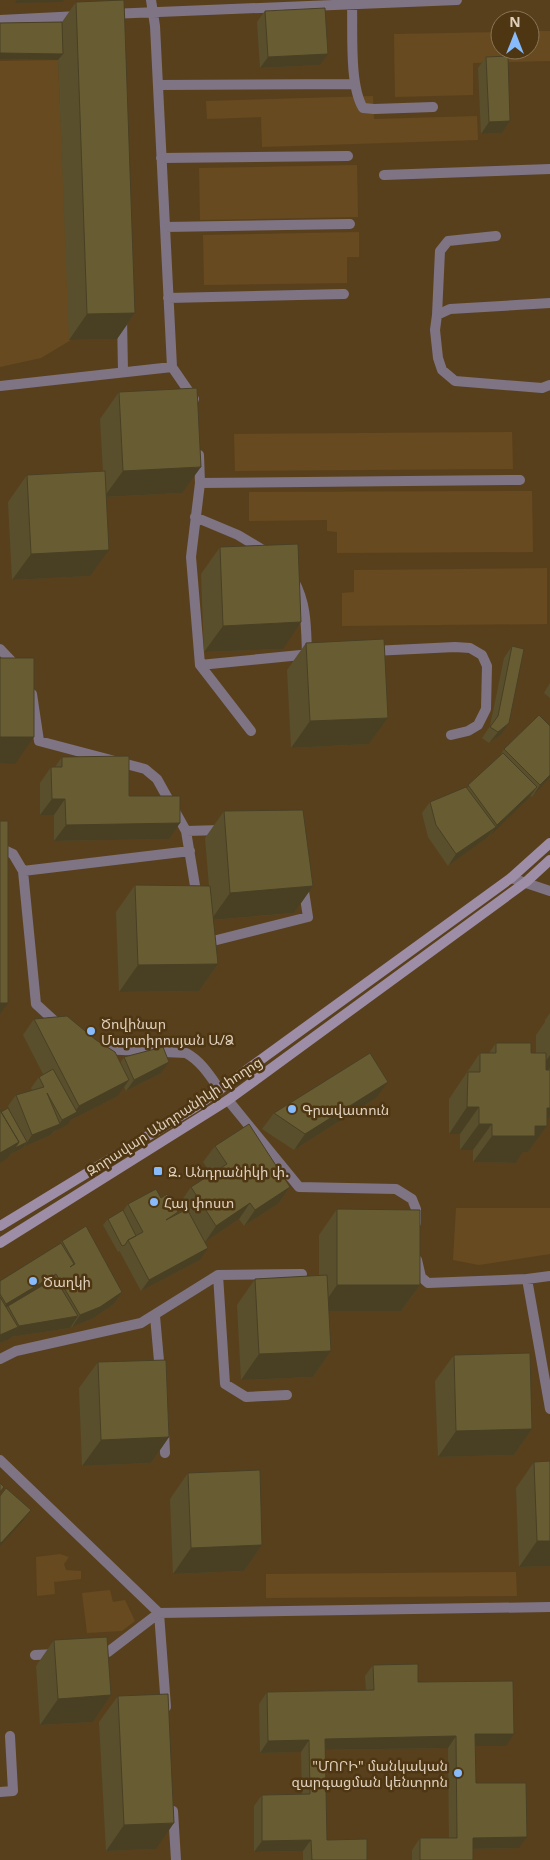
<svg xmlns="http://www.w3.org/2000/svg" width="550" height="1860" viewBox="0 0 550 1860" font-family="Georgia,'Noto Sans Armenian',serif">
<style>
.built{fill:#674a1f}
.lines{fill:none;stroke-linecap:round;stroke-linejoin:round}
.service{stroke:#7f7484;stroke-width:10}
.minor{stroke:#7f7484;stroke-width:10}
.secondary{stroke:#9e8da6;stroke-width:10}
.wall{fill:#594f2c}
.shaded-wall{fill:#494024}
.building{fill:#685c33;stroke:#494024}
.poi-dot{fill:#87bbfb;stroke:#4e3612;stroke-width:2}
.labels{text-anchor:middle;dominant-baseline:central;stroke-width:5;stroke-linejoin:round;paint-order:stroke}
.poi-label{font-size:14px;fill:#dfd0bd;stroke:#4e3612;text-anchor:start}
.street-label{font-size:14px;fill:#dfd0bd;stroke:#4e3612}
</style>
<rect width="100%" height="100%" fill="#59401d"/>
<path class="built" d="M530,31H550V61L473,63V95L395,97L394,34L500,32V50H530Z
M58,60L71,340L41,358L0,367V61Z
M373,96L374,119L477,116L478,140L262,147L261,117L207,119L206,101Z
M357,165L358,217L200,220L199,168Z
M359,232V257H347V283L204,285L203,235Z
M512,432L513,469L235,471L234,434Z
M532,491L533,552L337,553V532L327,531V520L249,521V492Z
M547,568V624L342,626V593L354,592V570Z
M456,1208H550V1254L479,1265L453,1260Z
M60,1554L69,1557L64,1564L66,1570L81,1571V1579L54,1582L55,1594L37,1596L36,1557Z
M516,1572L517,1596L266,1598V1574Z
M110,1590L113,1602L125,1600L135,1621L122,1631L87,1633L82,1593Z"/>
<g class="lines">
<path class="service" d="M151,0L155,26L172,367L194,399
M352,3C353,31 349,85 363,108L374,109L433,107
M110,14L457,0
M0,20L79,16
M158,85L355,84
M161,158L348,156
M384,175L550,169
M165,227L350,224
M168,298L344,294
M550,303L450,309L437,315L435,330L438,358L442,370L455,381L542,388L550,385
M437,315L440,251L448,241L496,236
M0,386L172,367
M199,455L200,483L191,557L200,665L251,731
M200,483L520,480
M195,517L238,535L268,553
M294,581C307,605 306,628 307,654
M0,649L17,667
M373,651L455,647L470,648L482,655L487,666L486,709L478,725L468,731L451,735
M200,665L311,654
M32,694L39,741L145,769L157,779L186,831L197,898
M186,831L222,830
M0,848L13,854L23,871L36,1004L60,1026
M23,871L190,851
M205,942V943L308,917L303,885
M100,1049L186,1053C201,1061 210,1076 220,1090
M228,1100L299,1187L396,1189L412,1199L416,1209V1223
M417,1260L421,1277L428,1283L527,1279L550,1276
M218,1275L225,1384L246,1397L287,1395
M527,1279L550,1409
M155,1316L160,1372
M0,1359L16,1351L141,1323L218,1275L302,1274
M164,1432L165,1453
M0,1460L159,1613L166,1707
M96,1652H108L159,1613L550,1607
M35,1655L57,1654
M0,1792L13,1791L10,1736
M173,1811L176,1860"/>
<path class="minor" d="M122,317L123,372
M511,878L550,891"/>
<path class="secondary" d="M0,1226L197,1106L511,878L550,843
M0,1243L228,1100L526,882L550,860"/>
</g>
<path class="wall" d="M76,2L135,313L117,339L69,340L58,60L0,59V23L62,22Z
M265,11L320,65L260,68L257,22Z
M486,57L510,121L502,133L481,134L478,68Z
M119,392L182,493L106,497L90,576L12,580L8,502L27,475L103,472L100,419Z
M220,547L283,649L204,652L201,574Z
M306,643L388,718L369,744L291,748L287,670Z
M512,646L509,723L501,735L489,743L482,738L490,726L504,658Z
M550,683V698L544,693Z
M550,726V778L532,797L531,796L487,838L448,866L428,837L422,813L430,802L467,788L500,756L504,749Z
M62,757L129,796L169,839L54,841V815H40V783L51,767H55Z
M224,811L313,886L294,913L213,920L218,964L199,991L119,992L116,912L135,885L209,886L205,838Z
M550,1013V1116L547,1120V1126L528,1152H523L516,1163L473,1162V1150H460V1134H449V1099L480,1053H489L496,1043L531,1053H536V1035L545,1022V1020Z
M34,1019L120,1063L124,1057L160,1074L126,1091L124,1087L118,1096L71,1120L69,1124L54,1132L51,1135L24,1147V1146L23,1148L11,1154L8,1158L1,1112L10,1111L8,1106L16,1095L32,1090L31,1088L39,1077L43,1074L23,1035Z
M376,1098L294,1150L262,1129L274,1113Z
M215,1146L290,1187L279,1203L244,1226L239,1219L205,1242L200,1260L141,1291L120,1252V1251L118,1252L103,1225L108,1219L123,1211L128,1204L161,1198L176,1214L184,1210L180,1203L191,1187L211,1174L203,1162Z
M337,1209L420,1285L401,1311H329L331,1351L313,1377L241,1380L237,1305L255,1279L319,1276V1235Z
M62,1241L122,1292L114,1304L92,1319L72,1327V1326L70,1328L11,1337L10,1339L0,1343V1281L60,1244Z
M454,1355L532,1429L514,1455L438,1457L435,1381Z
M98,1362L169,1437L151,1463L82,1466L79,1388Z
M550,1461V1566L519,1567L516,1488L534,1462Z
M188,1473L262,1545L244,1571L173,1574L170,1499Z
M54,1640L111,1695L93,1722L40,1725L36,1666Z
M373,1665L418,1682L506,1746H475L476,1783L519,1848L473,1849V1860H412V1850L420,1838H449L448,1748L325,1750L327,1840L367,1860H303V1851L254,1852V1806L262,1795L302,1794L301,1752L260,1753L259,1704L267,1692L366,1690L365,1676Z
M118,1696L156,1849L106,1851L99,1722Z"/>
<path class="shaded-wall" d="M17,0H64L63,2L15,3Z
M0,53L63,54L58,60L0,59Z
M328,54L320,65L260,68L268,57Z
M510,121L502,133L481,134L489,122Z
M135,313L117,339L69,340L87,314Z
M201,467L182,493L104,497L123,471Z
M109,550L90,576L12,580L31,554Z
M301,622L283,649L204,652L223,626Z
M388,718L369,744L291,748L310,721Z
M509,723L501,735L489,743L498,732Z
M0,737H34L15,764L0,763Z
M550,775V778L532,797L540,785Z
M537,787L529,798L489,837L497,825Z
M52,799H65L54,815H40Z
M180,823L169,839L54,841L66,825Z
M496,827L487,838L448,866L456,854Z
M313,886L294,913L211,920L230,893Z
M218,964L199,991L119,992L138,965Z
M0,1003H8L0,1014Z
M550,1055V1068L546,1074H537Z
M169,1062L160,1074L126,1091L134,1080Z
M129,1080L118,1096L71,1120L69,1124L54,1132L62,1120L73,1114L79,1106Z
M388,1082L376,1098L294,1150L305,1134Z
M467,1107H479L460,1134H449Z
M547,1108H550V1116L543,1126H547L528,1152H523L516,1163L473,1162L492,1136Z
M60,1124L51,1135L24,1147L32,1135Z
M479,1124H492L473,1150H460Z
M19,1142L8,1158L0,1163V1153Z
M27,1142L23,1148L11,1154L15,1148Z
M290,1187L279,1203L244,1226L255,1210Z
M250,1203L239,1219L205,1242L216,1226Z
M208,1248L200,1260L141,1291L149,1280Z
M56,1274L48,1286L8,1306L4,1312L0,1313L6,1304Z
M337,1285H420L401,1311H319Z
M122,1292L114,1304L92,1319L72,1327L80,1315Z
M78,1316L70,1328L11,1337L19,1326Z
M18,1327L10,1339L0,1343V1335Z
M331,1351L313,1377L241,1380L259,1354Z
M532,1429L514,1455L438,1457L456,1431Z
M169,1437L151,1463L82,1466L101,1440Z
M31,1510L23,1521L0,1546V1544L1,1543Z
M537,1541H550V1566L519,1567Z
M262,1545L244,1571L173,1574L191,1548Z
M111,1695L93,1722L40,1725L58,1699Z
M475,1734H514L506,1746H467Z
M456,1736L448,1748L317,1750L325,1739Z
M309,1740L301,1752L260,1753L268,1741Z
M174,1823L156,1849L106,1851L124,1825Z
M527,1837L519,1848L465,1849L473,1838Z
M311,1840L303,1851L254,1852L262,1841Z"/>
<path class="building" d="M124,0L135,313L87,314L76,2Z
M325,8L328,54L268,57L265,11Z
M62,22L63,54L0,53V23Z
M508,56L510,121L489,122L486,57Z
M197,388L201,467L123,471L119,392Z
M105,471L109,550L31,554L27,475Z
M298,544L301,622L223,626L220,547Z
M384,639L388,718L310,721L306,643Z
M512,646L524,649L509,723L498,732L490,727L498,716Z
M0,658H34V737H0Z
M539,715L550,726V775L540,785L504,749Z
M503,753L537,787L497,825L468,785Z
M129,756V796H180V823L66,825L65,799H52L51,767H62V757Z
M466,787L496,827L456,854L436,825L430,802Z
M303,810L313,886L230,893L224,811Z
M0,821H8V1003H0Z
M135,885L210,886L218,964L138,965Z
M67,1016L96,1040L115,1052L129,1080L79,1106L34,1019Z
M496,1043H531V1053H546V1070H550V1108H547V1126H535V1136H492V1124H479V1107H467L468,1072H480V1053H496Z
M163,1047L169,1062L134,1080L124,1057Z
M370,1053L388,1082L305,1134L274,1113Z
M53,1069L77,1112L62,1120L47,1093L60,1124L32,1135L16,1095L44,1087L39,1077Z
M8,1108L27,1142L15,1148L19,1142L1,1112Z
M0,1110L19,1142L0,1153Z
M249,1124L290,1187L255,1210L250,1203L216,1226L191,1187L227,1164L215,1146Z
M156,1189L161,1198L167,1194L178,1212L166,1220L187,1209L208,1248L149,1280L128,1240L143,1232L128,1204Z
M337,1209L420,1210V1285H337Z
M123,1210L136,1236L128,1240L125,1245L122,1246L108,1219Z
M86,1226L122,1292L100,1307L80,1315L56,1274L6,1304L0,1294V1281L61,1243L74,1264L70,1267L75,1264L62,1241Z
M327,1275L331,1351L259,1354L255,1279Z
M55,1278L78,1316L19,1326L8,1306Z
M0,1297L18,1327L0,1335Z
M530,1353L532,1429L456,1431L454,1355Z
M166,1360L169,1437L101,1440L98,1362Z
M550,1461V1541H537L534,1462Z
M260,1470L262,1545L191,1548L188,1473Z
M0,1483L4,1487L0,1492Z
M6,1488L31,1510L1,1543L0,1542V1496Z
M107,1637L111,1695L58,1699L54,1640Z
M418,1664V1682L513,1681L514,1734H475L476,1783H526L527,1837L473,1838V1860H420V1838H457L456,1736L325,1739L327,1840L367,1839V1860H312L311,1840L262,1841V1795L310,1794L309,1740L268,1741L267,1692L374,1690L373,1665Z
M168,1694L174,1823L124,1825L118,1696Z"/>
<g class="poi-dot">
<circle cx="91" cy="1031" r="5"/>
<circle cx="292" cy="1109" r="5"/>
<rect x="153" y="1166" width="10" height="10" rx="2.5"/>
<circle cx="154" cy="1202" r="5"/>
<circle cx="33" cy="1281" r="5"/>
<circle cx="458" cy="1773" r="5"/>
</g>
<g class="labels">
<g class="poi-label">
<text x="101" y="1023">Ծովինար<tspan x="101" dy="16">Մարտիրոսյան Ա/Ձ</tspan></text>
<text x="302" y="1109">Գրավատուն</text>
<text x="168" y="1171">Զ. Անդրանիկի փ.</text>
<text x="164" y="1202">Հայ փոստ</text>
<text x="43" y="1281">Ծաղկի</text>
<text x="448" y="1765" text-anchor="end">"ՄՈՐԻ" մանկական<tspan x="448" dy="16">զարգացման կենտրոն</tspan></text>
</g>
<g class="street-label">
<text transform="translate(174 1116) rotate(-33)">Զորավար Անդրանիկի փողոց</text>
</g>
</g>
<g transform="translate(515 35)"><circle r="24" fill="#4e3612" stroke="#887456"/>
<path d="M0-4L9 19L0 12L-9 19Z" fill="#87bbfb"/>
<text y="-8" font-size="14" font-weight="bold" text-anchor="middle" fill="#dfd0bd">N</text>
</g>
</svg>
